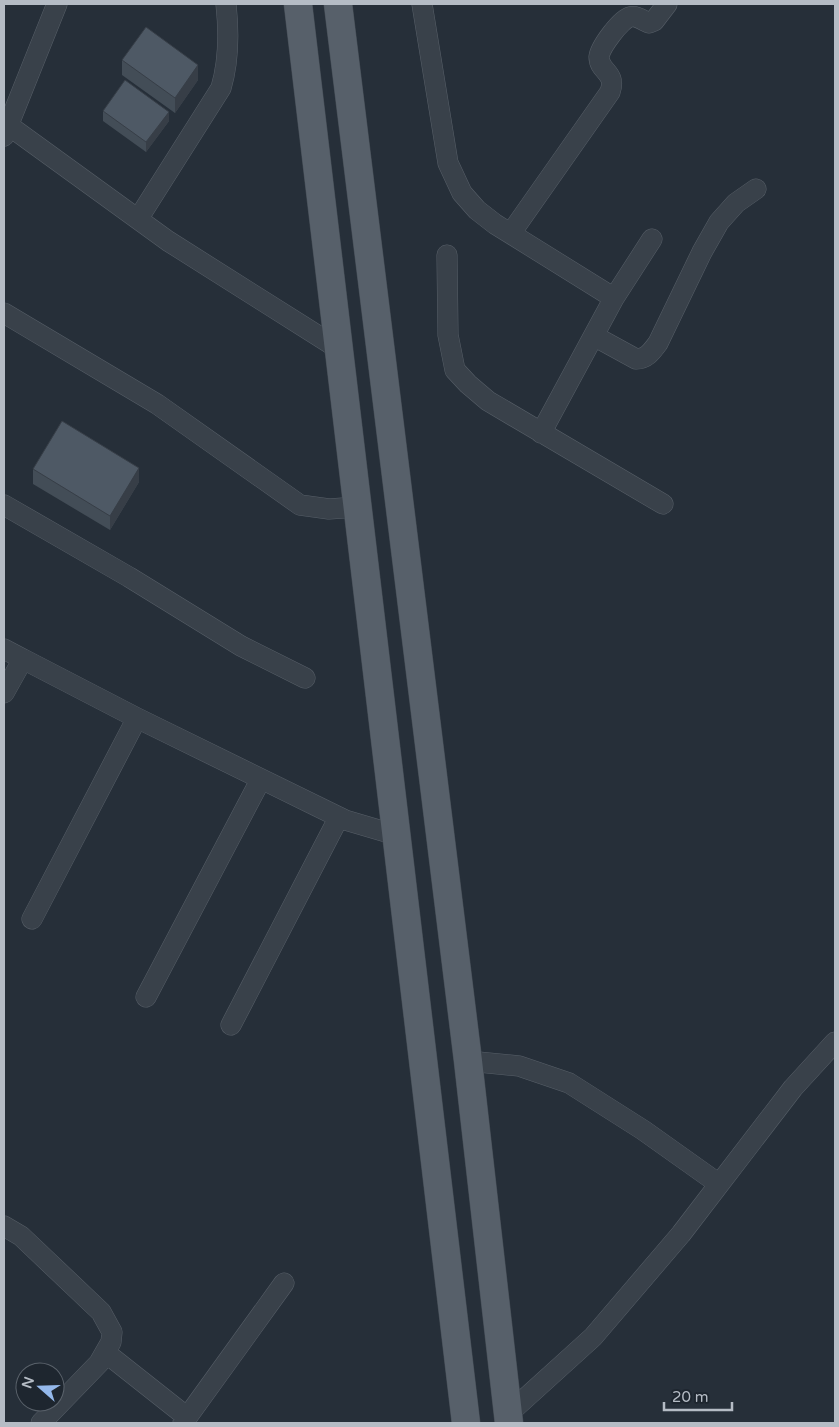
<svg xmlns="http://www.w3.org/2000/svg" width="839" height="1427" viewBox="0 0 839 1427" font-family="'Varela Round',sans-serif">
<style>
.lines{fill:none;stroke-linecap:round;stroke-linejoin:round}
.minor-casing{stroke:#575f68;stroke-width:21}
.primary-casing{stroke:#424a53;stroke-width:29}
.minor{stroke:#39414a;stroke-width:20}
.primary{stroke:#57606a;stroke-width:28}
.wall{fill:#434d57}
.shaded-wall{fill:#373e47}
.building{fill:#4e5965;stroke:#373e47}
</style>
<rect width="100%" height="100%" fill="#262f39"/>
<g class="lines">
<defs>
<path id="minor" d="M422,4L448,163L462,193L477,210L495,224L614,298
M8,125L168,241L339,349
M4,136L57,4
M138,219L221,88C229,61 229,32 226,4
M511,233L610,92C617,72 599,72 599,57C600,47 621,19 630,17C636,15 644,21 649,23L654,21L667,4
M447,255L448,335L455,370L468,384L488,401L663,504
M4,313L157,404L300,505L329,509L357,507
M594,336L636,359C647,359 652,351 658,343L702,252L719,222L736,203L756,189
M541,433L614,298L652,239
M4,505L129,577L241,646L305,678
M4,649L23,659
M4,693L23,659L137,718L345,820L396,835
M32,919L137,718
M146,997L261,779
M231,1025L339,817
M468,1061L519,1066L569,1083L643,1130L719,1184
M4,1226L21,1236L101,1312L112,1332L111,1342L99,1363L41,1423
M106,1353L187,1417
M508,1414L593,1337L681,1234L793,1088L835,1042
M183,1423L284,1283"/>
<path id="primary" d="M298,4L466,1423
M338,4L468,1061L509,1423"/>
</defs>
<use href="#minor" class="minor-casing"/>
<use href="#primary" class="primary-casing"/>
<use href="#minor" class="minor"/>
<use href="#primary" class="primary"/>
</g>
<path class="wall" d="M122,60L198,80L175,113L122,75Z
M103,111L169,121L146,152L103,121Z
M33,469L139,482L110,530L33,484Z"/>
<path class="shaded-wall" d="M198,65V80L175,113V98Z
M169,112V121L146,152V142Z
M139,468V482L110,530V516Z"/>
<path class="building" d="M146,27L198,65L175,98L122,60Z
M125,80L169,112L146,142L103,111Z
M62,421L139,468L110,516L33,469Z"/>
<rect width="839" height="1427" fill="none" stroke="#b5bcc5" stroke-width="10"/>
<g transform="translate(40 1387) rotate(290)"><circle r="24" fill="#1e262f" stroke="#5a626b"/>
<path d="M0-4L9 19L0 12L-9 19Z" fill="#94b8eb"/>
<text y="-8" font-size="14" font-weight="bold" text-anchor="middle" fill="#b5bcc5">N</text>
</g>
<path d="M664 1402v8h68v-8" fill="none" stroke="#b5bcc5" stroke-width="2.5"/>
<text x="672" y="1402" font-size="15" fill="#b5bcc5" stroke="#1e262f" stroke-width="4" paint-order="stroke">20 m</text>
</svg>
